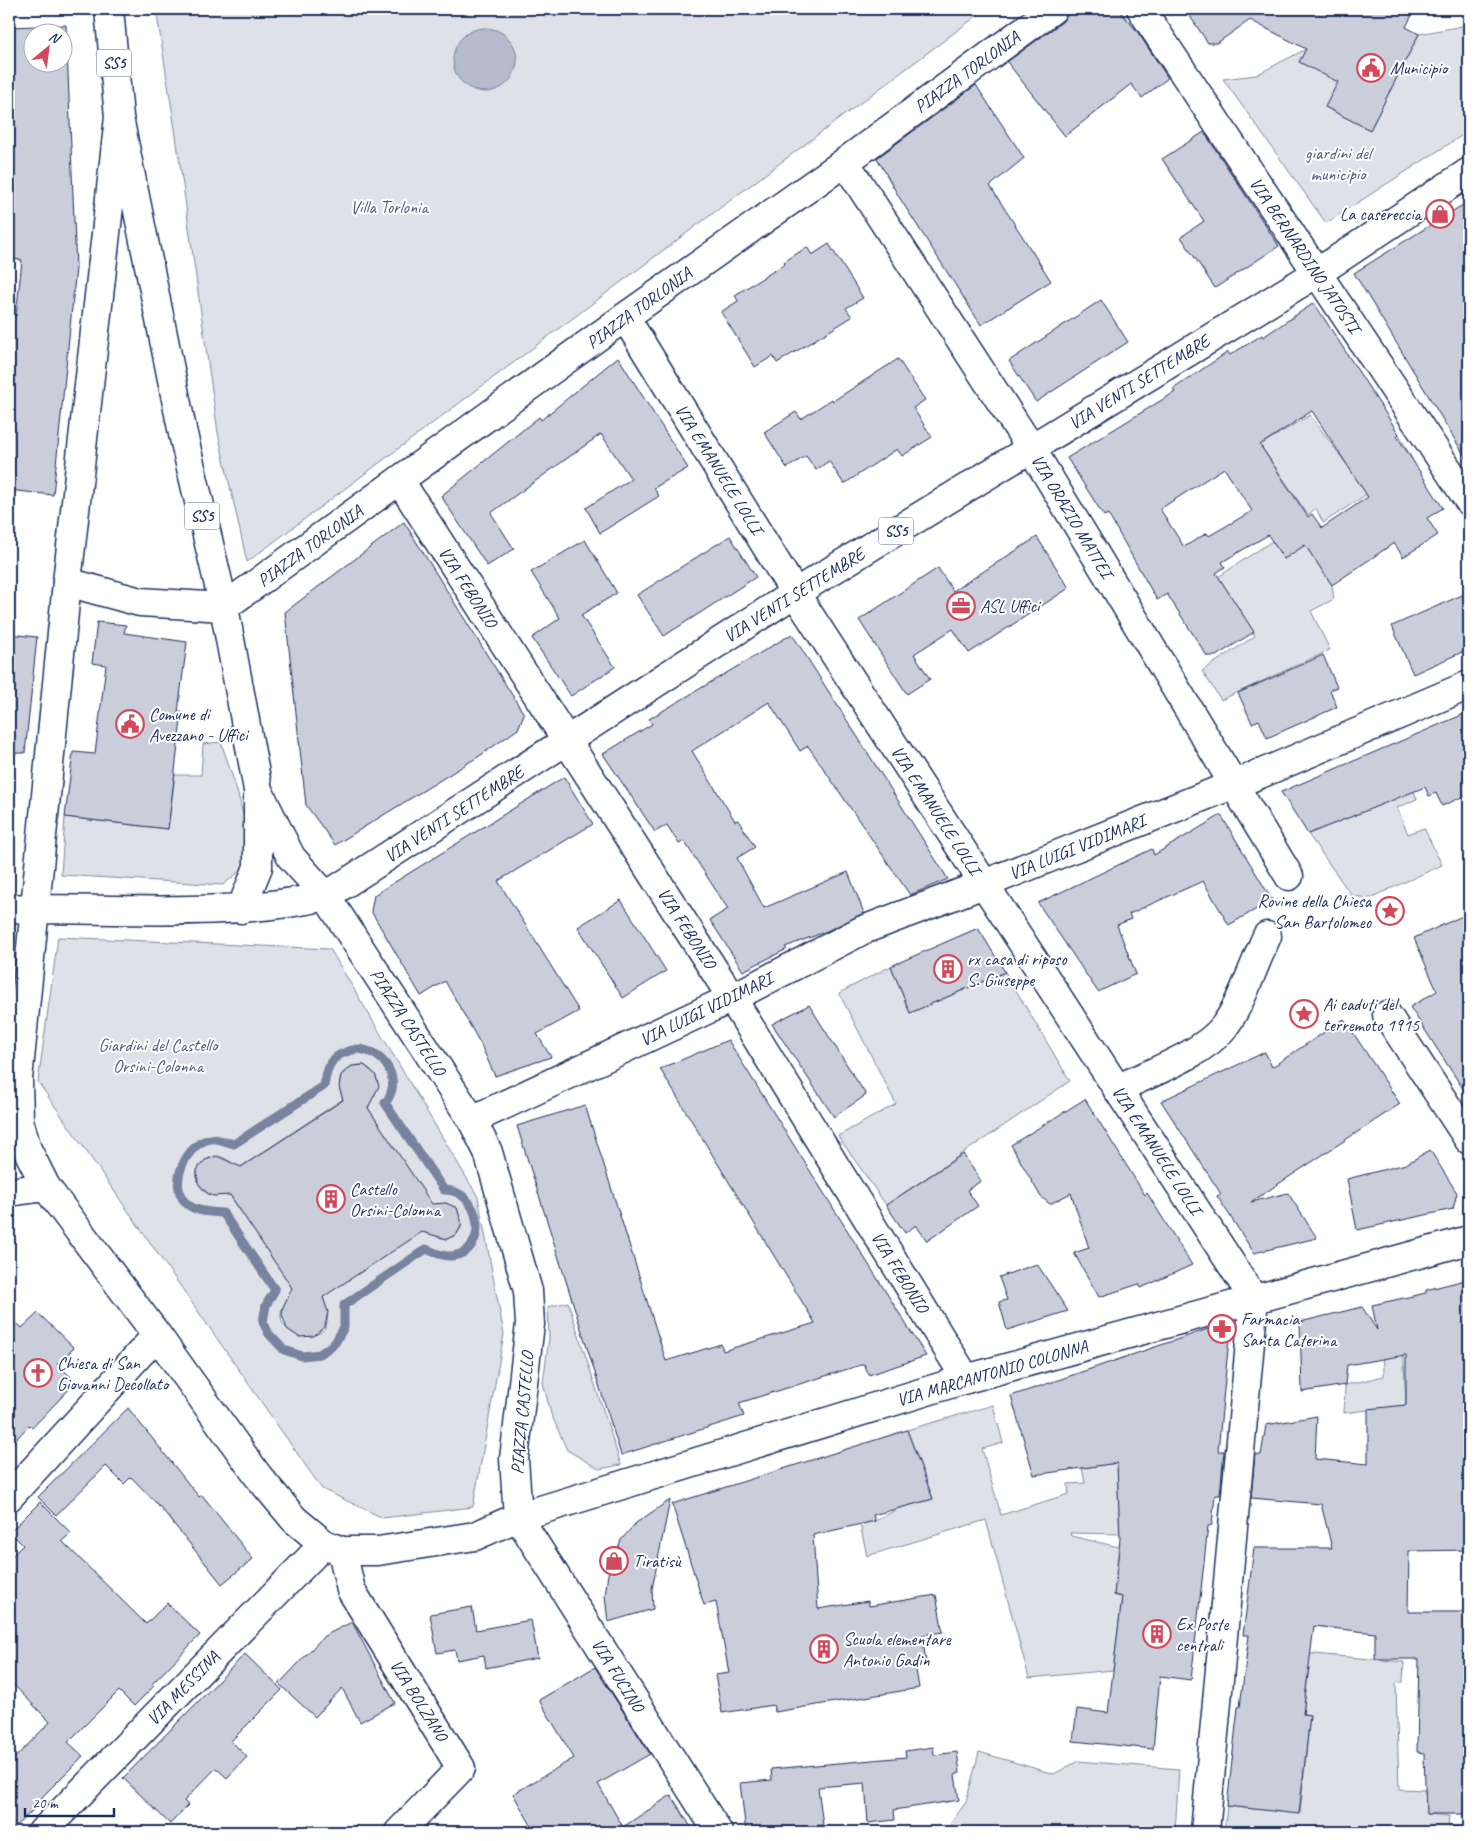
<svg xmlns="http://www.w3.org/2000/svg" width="1478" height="1841" viewBox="0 0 1478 1841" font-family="Caveat,sans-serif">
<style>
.green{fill:#dee1e7;stroke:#7c88a2;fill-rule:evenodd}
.water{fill:#b5bbca;stroke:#77839f}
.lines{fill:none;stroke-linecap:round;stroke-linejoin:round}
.stream{stroke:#77839f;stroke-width:9}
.building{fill:#caceda;stroke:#1b2f5e;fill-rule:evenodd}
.street-casing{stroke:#1b2f5e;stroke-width:31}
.secondary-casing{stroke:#1b2f5e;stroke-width:31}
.primary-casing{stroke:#1b2f5e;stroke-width:31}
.street{stroke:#fff;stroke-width:28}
.secondary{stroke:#fff;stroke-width:28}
.primary{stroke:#fff;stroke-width:28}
.labels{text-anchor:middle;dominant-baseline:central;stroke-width:4;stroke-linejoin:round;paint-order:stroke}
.shield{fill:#fff;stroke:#5f6d8e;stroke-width:1}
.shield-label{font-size:16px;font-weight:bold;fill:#1b2f5e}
.poi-label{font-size:18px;fill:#1b2f5e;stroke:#fff;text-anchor:start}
.street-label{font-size:18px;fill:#1b2f5e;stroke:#fff}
.park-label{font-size:18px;fill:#4c5c80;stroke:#fff}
</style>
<rect width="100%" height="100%" fill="#fff"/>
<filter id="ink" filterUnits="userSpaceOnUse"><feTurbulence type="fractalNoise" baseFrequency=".02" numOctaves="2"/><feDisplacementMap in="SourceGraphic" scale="10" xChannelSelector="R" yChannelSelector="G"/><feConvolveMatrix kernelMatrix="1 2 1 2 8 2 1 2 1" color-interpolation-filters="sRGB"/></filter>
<g filter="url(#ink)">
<path class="green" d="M156,9H986L247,562L218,433L175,129Z
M1462,26L1469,37V131L1326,223L1223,79L1256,75L1306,49L1345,69L1326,107L1370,130L1419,34Z
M1310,415L1348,466L1399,434L1414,463L1323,523L1316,508L1308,515L1260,445Z
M1272,541L1284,559L1305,545L1332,585L1334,599L1311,611L1330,650L1221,700L1202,671L1255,636L1218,577Z
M221,742C231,772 256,837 243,867C240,873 228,880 223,885L61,875L65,817L168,829L175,775H201L203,744Z
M1397,750L1417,799L1397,808L1408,834L1424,828L1442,865L1370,898L1352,896L1308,834L1394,799Z
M58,937L330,949L478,1197L504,1334L473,1507L383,1518L322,1489L38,1082ZM364,1065C383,1076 381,1092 366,1105L433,1207L446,1203L457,1208L462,1224C457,1242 438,1243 427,1228L322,1297C353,1362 242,1335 296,1293L228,1192C224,1193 217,1196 212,1195C208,1195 202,1190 200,1186C185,1162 224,1143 236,1170L343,1099C335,1080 341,1064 364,1065Z
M891,966L910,1013L1005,972L1070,1081L886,1205L838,1136L896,1104L839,993Z
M1401,1300L1406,1405L1344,1413L1345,1385L1384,1376L1382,1303Z
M568,1302L621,1465L599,1469L567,1450L551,1414L543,1383L549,1338L548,1307Z
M993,1405L1003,1443L982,1449L1001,1515L1069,1494L1068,1484L1085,1483L1082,1468L1117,1463L1120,1534L1070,1533L1071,1536L1119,1547L1114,1595L1122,1597L1113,1670L1029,1678L986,1520L867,1556L860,1524L875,1521L899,1508L933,1499L907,1430Z
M1247,1648L1404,1662L1403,1682L1396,1684L1399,1789L1425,1790L1427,1814L1449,1816L1448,1826L1469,1828V1832H1224L1227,1806L1300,1813L1310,1715L1303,1714L1309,1667L1246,1659Z
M979,1752L1054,1774L1078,1761L1179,1769L1175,1832H953L951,1823L966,1802Z"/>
<path class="water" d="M453 60a32 32 0 1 1 64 0a32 32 0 1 1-64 0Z"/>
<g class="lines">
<path class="stream" d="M357,1049C384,1050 404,1081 385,1103L444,1190C481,1189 491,1252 452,1256C443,1257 434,1252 426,1249L344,1305V1327L335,1343L320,1354L302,1356L284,1350L269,1334L263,1322L266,1305L275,1290L223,1213C211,1212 195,1212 186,1203C167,1185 187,1142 211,1139C217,1138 227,1142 234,1144L324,1086C328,1061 333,1054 357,1049Z"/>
</g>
<path class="building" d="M1068,9H1118L1137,31L1168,78L1142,98L1131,84L1065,136L1007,62L1062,22L1067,16Z
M1185,9H1415L1406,27L1419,34L1370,130L1325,107L1338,82L1299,62L1306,49L1250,20L1217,43H1208Z
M66,25L76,268L53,495L9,490V315L16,316L22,260L9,259V27ZM32,32H62V62H32Z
M976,85L1024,158L990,186L1051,281L981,325L899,197L877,158Z
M1204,132L1279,246L1215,288L1181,237L1204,221L1162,159Z
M1469,201V463L1354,273Z
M829,244L863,298L846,308L852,317L777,363L773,356L755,367L721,312L738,301L735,295L785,264L784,262L807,247L812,255Z
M1101,300L1128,342L1036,402L1009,361Z
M1314,303L1399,434L1397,436L1443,508L1427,518L1438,535L1403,557L1394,543L1332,585L1305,545L1284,559L1268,535L1222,562L1225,567L1216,573L1254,632L1216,656H1207L1167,594L1157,600L1108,514L1104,516L1067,458L1175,392L1173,389L1228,352L1230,355L1262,335L1263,337ZM1312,411L1368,497L1322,528L1312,514L1308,517L1260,445ZM1224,468L1252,511L1209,536L1207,533L1184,547L1160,509Z
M618,357L688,468L654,488L659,496L600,533L586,508L631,479L601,434L491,513L514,549L487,566L441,496L539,417L541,420Z
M898,359L925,400L913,408L932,437L902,456L897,449L844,484L829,461L816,470L806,456L787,468L764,432L796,412L801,419L832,399L833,401Z
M404,522L524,714L518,729L481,755L335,845L306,805L285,612Z
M730,536L756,577L664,636L637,595Z
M1037,537L1069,588L969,653L953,629L914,654L930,679L907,694L859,620L938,568L953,591Z
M585,540L617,593L581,615L615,667L571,696L532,638L560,618L531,572Z
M1469,592V649L1413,674L1392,626Z
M97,622L126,625L124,633L187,642L178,712H182L168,829L65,817L73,752L95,754L106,665L92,663Z
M9,634L37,637L25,753H9Z
M792,634L948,879L910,895L808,746L800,751L769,702L692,751L735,821L738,820L755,847L737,858L764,908L848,872L864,913L827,931L785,947L787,949L743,971L710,920L728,909L684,841L679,844L667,825L655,832L603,754L652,724L649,719Z
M1323,655L1337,687L1330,690L1337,707L1267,738L1259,720L1252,723L1238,693Z
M1469,712V794L1442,806L1436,793L1429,796L1425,787L1308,834L1281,792Z
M564,777L593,824L498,881L579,1011L537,1034L551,1057L495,1076L480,1043L445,981L421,996L371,911L374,895Z
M1221,815L1272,900L1229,925L1203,881L1129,914L1131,919L1117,925L1136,974L1098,992L1038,903L1152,849L1154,855Z
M621,900L666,971L623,998L578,927Z
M1469,913V1098L1410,1007L1437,991L1414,938Z
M978,928L1005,972L910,1013L891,966Z
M809,1005L866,1095L834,1117L772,1024Z
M1344,1019L1400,1104L1251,1202L1288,1193L1317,1238L1254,1253L1217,1196L1221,1194L1161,1101L1265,1052L1272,1067Z
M728,1040L926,1356L869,1375L864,1364L739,1403L744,1416L621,1455L517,1126L585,1105L666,1361L721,1344L723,1351L815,1323L660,1069Z
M364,1065L375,1074L379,1086L368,1108L432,1204L446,1203L457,1208L462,1224L457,1234L447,1239L422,1232L323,1297L328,1312L325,1326L314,1336L299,1337L287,1329L282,1315L283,1307L292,1288L230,1195L213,1196L207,1193L198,1183L197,1170L205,1160L217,1156L241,1167L343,1100L339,1087L341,1075L352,1066Z
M1085,1099L1145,1195L1147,1193L1192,1265L1141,1288L1139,1284L1099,1297L1074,1253L1089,1248L1071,1193L1050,1204L1041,1197L1011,1145Z
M1430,1150L1457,1193L1453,1209L1357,1230L1347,1179L1406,1164Z
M963,1154L981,1181L967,1190L978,1206L927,1241L916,1225L905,1233L886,1205Z
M1037,1264L1068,1311L1007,1330L999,1302L1007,1300L999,1277Z
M1469,1279V1550L1409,1551L1408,1612H1469V1814H1426L1424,1753L1417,1752L1419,1659H1375V1633L1314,1626L1303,1714L1310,1715L1299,1814L1227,1806L1238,1707H1240L1249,1635H1243L1254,1548H1332L1321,1504L1251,1498L1255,1454L1261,1455L1266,1425L1317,1416L1315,1459L1368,1464V1409L1406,1405V1355L1347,1365L1345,1385L1302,1392L1300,1322L1362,1307L1377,1330L1372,1305L1426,1293V1290Z
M38,1313L74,1348L57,1364L76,1382L32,1428L29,1425L9,1447V1315L22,1328Z
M1208,1329L1229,1339L1218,1451H1224L1220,1495H1215L1212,1525L1208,1526L1191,1680L1160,1676L1153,1749L1073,1741L1077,1709L1108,1713L1122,1597L1114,1595L1120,1539L1117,1463L1034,1475L1011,1396Z
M128,1408L199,1497L202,1495L253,1559L222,1584L161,1508L131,1477L124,1484L106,1466L56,1515L38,1497Z
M907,1430L933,1499L873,1515L875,1521L813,1535L818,1609L868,1601L869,1606L936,1595L943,1632L922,1635L926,1662L915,1664L919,1688L775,1712L773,1705L722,1713L715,1675L729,1673L716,1602L704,1605L672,1504Z
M670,1500L652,1589L653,1609L608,1622L605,1596L608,1574L621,1540L636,1523Z
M40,1502L71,1533L62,1541L146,1624L167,1603L200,1635L152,1684L154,1686L134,1706L119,1691L68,1742L83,1756L42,1797L44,1800L9,1832V1764L50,1722L9,1680V1559L23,1545L10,1532Z
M472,1607L476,1630L531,1620L538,1658L486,1668L484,1655L457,1660L455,1650L437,1653L430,1614Z
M352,1622L395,1703L360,1722L342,1688L315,1717L279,1684L324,1636Z
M245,1654L282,1690L231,1741L247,1757L227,1778L216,1768L184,1801L188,1805L170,1824L123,1778Z
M595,1667L650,1754L598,1784L623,1827L671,1795L694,1832H535L513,1794L574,1758L539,1700Z
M933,1747L934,1755L957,1752L960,1773L955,1775L959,1800L894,1810L895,1820L868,1823L865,1783L818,1787L823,1825L746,1832L740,1783L772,1780L771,1769L906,1757L905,1751Z"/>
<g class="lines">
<defs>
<path id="street" d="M1141,9L1469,501
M845,162L1031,448L1289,876
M625,317L795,593L1254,1299
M400,481L732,998L966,1379
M67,582L140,602L224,607L625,317L845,162L1053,9
M1387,1015L1469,1140
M1117,1089C1149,1073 1202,1055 1224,1027C1242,1003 1254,964 1267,936
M472,1120L732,998L863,930L984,884L1260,774L1469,685
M9,1192L46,1187
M342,1551L351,1590L461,1768L399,1832
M42,1832L324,1544"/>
<path id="secondary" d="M9,908L34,909
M718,1832L518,1517L966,1379L1469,1240
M1205,1832L1254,1299"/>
<path id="primary" d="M109,9L119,117L183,434L224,607L258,790L291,857L326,896L472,1120L488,1152L528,1291L530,1324L514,1459L518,1517L475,1536L378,1551H342L324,1544L294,1519L258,1476L157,1335L46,1187L27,1149L19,1120L18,1080L67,582L119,117
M34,909C131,909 231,917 326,896L795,593L1317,273L1469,172
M241,909L258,867V796
M9,1497L157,1335"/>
</defs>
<use href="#street" class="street-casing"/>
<use href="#secondary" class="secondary-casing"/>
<use href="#primary" class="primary-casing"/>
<use href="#street" class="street"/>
<use href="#secondary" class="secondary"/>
<use href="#primary" class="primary"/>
</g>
</g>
<defs>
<symbol id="civic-ring" viewBox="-11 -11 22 22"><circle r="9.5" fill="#fff" stroke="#d1495b" stroke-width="1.5"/><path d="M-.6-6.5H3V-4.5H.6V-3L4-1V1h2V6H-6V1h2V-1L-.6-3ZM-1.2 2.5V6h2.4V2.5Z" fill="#d1495b"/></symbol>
<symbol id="shop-ring" viewBox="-11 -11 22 22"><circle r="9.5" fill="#fff" stroke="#d1495b" stroke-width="1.5"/><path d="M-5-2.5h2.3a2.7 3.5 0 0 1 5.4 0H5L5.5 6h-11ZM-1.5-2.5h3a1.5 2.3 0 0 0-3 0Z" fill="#d1495b"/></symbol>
<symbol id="office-ring" viewBox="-11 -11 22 22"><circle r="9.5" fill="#fff" stroke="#d1495b" stroke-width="1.5"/><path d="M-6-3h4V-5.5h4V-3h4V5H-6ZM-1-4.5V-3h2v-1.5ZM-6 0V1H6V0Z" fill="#d1495b"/></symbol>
<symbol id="sight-ring" viewBox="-11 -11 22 22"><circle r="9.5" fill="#fff" stroke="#d1495b" stroke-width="1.5"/><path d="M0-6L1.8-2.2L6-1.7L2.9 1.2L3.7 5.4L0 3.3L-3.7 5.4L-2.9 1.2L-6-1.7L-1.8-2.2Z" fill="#d1495b"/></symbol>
<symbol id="building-ring" viewBox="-11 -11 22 22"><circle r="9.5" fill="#fff" stroke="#d1495b" stroke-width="1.5"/><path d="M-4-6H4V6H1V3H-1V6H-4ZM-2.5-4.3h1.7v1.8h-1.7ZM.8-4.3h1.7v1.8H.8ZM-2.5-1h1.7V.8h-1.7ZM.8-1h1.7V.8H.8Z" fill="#d1495b"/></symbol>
<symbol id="pharmacy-ring" viewBox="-11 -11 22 22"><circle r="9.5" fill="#fff" stroke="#d1495b" stroke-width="1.5"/><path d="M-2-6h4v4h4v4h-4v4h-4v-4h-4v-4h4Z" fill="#d1495b"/></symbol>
<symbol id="church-ring" viewBox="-11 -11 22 22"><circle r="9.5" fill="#fff" stroke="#d1495b" stroke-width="1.5"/><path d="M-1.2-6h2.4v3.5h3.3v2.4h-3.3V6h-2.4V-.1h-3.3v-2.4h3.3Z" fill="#d1495b"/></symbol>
</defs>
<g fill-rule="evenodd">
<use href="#civic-ring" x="1355" y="52" width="32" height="32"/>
<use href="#shop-ring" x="1424" y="198" width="32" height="32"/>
<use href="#office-ring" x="945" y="590" width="32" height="32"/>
<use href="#civic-ring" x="114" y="708" width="32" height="32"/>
<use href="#sight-ring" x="1374" y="895" width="32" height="32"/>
<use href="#building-ring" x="932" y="953" width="32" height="32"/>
<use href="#sight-ring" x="1288" y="998" width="32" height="32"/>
<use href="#building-ring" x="315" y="1183" width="32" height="32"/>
<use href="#pharmacy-ring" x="1206" y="1313" width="32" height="32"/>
<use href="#church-ring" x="22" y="1357" width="32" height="32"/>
<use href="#shop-ring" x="598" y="1545" width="32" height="32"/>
<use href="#building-ring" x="1141" y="1618" width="32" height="32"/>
<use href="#building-ring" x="808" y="1633" width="32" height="32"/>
</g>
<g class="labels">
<g class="shield">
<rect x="96.5" y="49.5" width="35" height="27" rx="4"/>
<rect x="184.5" y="502.5" width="35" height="27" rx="4"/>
<rect x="878.5" y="517.5" width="35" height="27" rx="4"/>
</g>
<g class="shield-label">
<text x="114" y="63">SS5</text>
<text x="202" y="516">SS5</text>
<text x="896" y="531">SS5</text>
</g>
<g class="poi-label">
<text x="1390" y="68">Municipio</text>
<text x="1421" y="214" text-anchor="end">La casereccia</text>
<text x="980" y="606">ASL Uffici</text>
<text x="149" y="714">Comune di<tspan x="149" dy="21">Avezzano - Uffici</tspan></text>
<text x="1371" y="901" text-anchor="end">Rovine della Chiesa<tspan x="1371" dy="21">San Bartolomeo</tspan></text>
<text x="967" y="959">rx casa di riposo<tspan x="967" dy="21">S. Giuseppe</tspan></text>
<text x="1323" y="1004">Ai caduti del<tspan x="1323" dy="21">terremoto 1915</tspan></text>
<text x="350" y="1189">Castello<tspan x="350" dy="21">Orsini-Colonna</tspan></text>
<text x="1241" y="1319">Farmacia<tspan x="1241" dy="21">Santa Caterina</tspan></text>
<text x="57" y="1363">Chiesa di San<tspan x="57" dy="21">Giovanni Decollato</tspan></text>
<text x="633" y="1561">Tiratisù</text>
<text x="1176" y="1624">Ex Poste<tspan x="1176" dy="21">centrali</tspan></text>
<text x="843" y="1639">Scuola elementare<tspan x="843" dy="21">Antonio Gadin</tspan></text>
</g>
<g class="street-label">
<text transform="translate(967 72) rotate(-36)">PIAZZA TORLONIA</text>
<text transform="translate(1305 255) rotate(56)">VIA BERNARDINO JATOSTI</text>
<text transform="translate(639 308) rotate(-36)">PIAZZA TORLONIA</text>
<text transform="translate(1139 382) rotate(-32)">VIA VENTI SETTEMBRE</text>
<text transform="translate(719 469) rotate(58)">VIA EMANUELE LOLLI</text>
<text transform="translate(1072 516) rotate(59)">VIA ORAZIO MATTEI</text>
<text transform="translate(310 546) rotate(-36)">PIAZZA TORLONIA</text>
<text transform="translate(468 587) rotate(57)">VIA FEBONIO</text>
<text transform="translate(794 595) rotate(-32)">VIA VENTI SETTEMBRE</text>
<text transform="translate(936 810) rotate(57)">VIA EMANUELE LOLLI</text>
<text transform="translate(454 814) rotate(-33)">VIA VENTI SETTEMBRE</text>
<text transform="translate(1077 847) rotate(-22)">VIA LUIGI VIDIMARI</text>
<text transform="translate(687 928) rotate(57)">VIA FEBONIO</text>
<text transform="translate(706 1009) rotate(-26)">VIA LUIGI VIDIMARI</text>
<text transform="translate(408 1022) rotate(57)">PIAZZA CASTELLO</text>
<text transform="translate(1157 1150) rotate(57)">VIA EMANUELE LOLLI</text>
<text transform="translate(900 1272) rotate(58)">VIA FEBONIO</text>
<text transform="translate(992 1373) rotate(-16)">VIA MARCANTONIO COLONNA</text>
<text transform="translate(522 1413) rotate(-85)">PIAZZA CASTELLO</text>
<text transform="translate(618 1675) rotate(58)">VIA FUCINO</text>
<text transform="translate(183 1688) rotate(-46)">VIA MESSINA</text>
<text transform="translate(419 1700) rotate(58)">VIA BOLZANO</text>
</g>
<g class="park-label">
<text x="1338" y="153">giardini del<tspan x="1338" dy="21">municipio</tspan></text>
<text x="389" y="207">Villa Torlonia</text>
<text x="158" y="1045">Giardini del Castello<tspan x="158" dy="21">Orsini-Colonna</tspan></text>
</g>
</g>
<rect width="1478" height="1841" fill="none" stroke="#fff" stroke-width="30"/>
<rect x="15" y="15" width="1448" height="1811" fill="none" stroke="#1b2f5e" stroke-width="2" filter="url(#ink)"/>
<g transform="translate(48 48) rotate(29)"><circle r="24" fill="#ffffff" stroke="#a4acbf"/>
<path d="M0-4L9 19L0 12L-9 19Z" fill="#d1495b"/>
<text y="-8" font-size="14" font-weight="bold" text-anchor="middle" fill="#1b2f5e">N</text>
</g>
<path d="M25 1808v8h89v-8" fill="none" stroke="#1b2f5e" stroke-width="2.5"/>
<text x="32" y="1808" font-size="15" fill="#1b2f5e" stroke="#ffffff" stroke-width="4" paint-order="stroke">20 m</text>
</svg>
